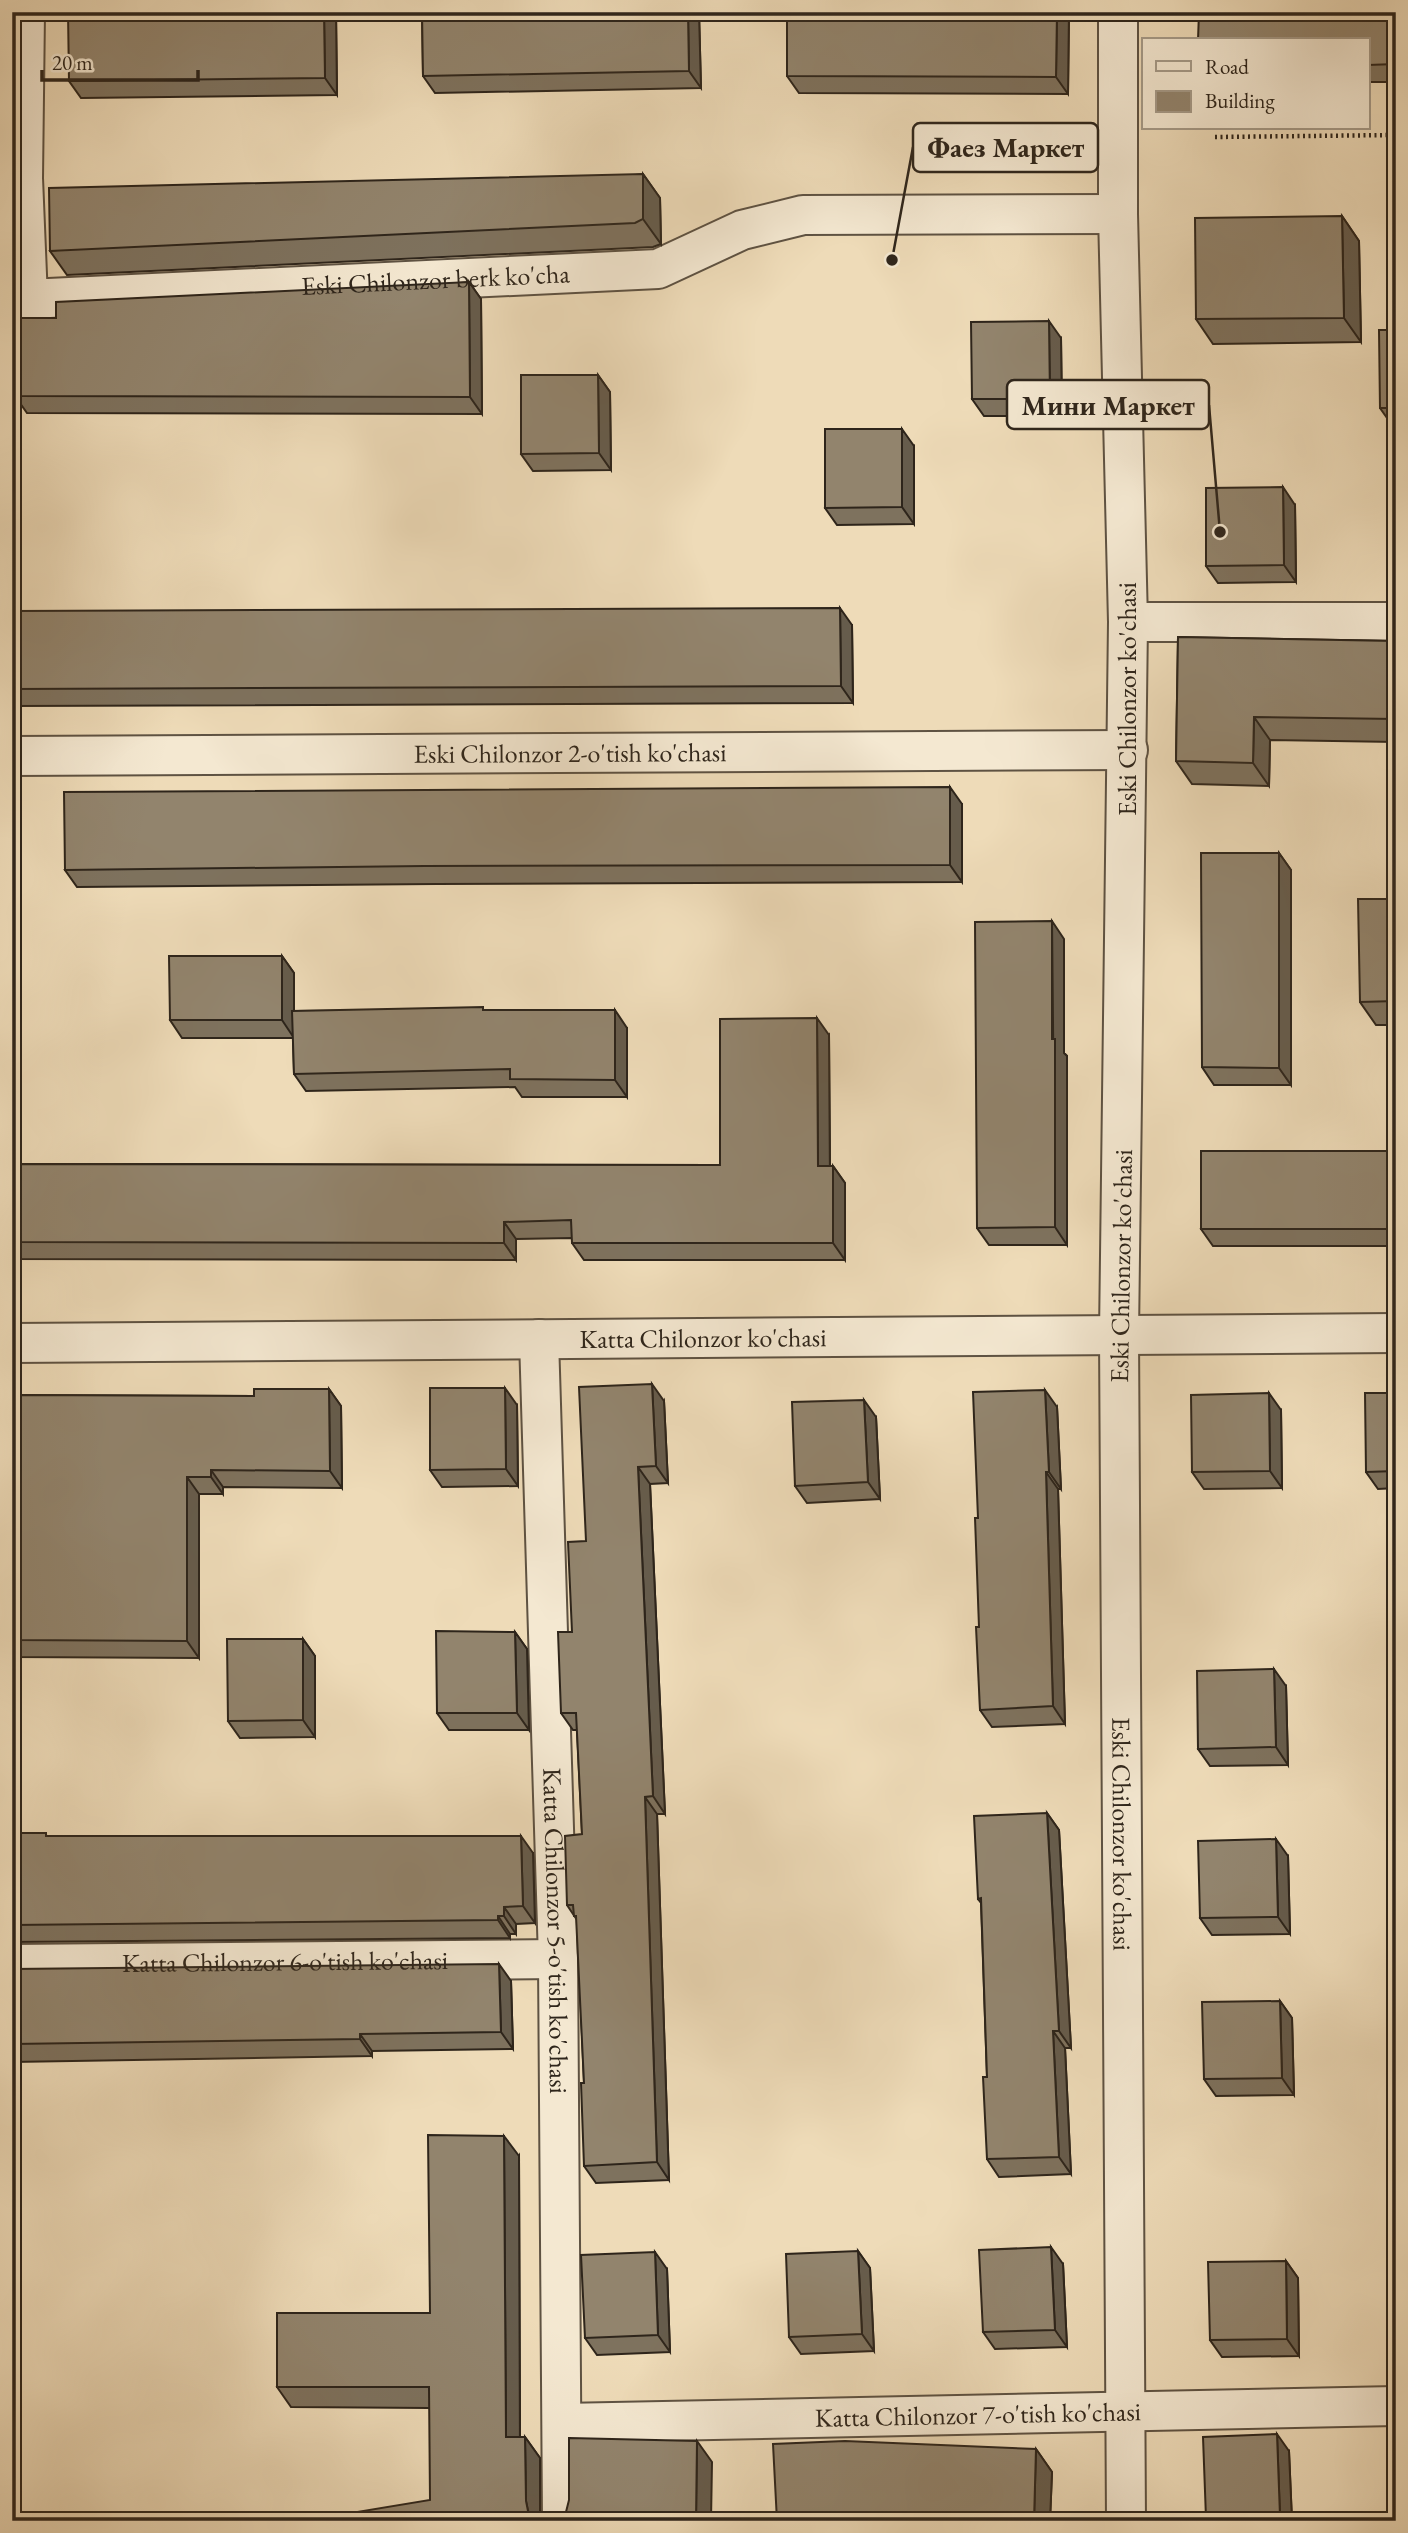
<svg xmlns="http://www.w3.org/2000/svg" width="1408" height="2533" viewBox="0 0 1408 2533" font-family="'EB Garamond',serif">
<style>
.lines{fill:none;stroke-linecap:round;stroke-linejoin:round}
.minor-casing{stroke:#5e5242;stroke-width:42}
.path{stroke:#2e251b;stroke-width:4.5;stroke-dasharray:2 3.5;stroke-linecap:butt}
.minor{stroke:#f4e8d1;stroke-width:38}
.wall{fill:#7e725e;stroke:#2e251b;stroke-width:2}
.shaded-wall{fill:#665c4c;stroke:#2e251b;stroke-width:2}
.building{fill:#92846d;stroke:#2e251b;stroke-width:2}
.labels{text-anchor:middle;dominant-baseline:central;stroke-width:5;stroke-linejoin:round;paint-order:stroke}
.street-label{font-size:26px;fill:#2e251b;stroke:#f4e8d1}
.leader{fill:none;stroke:#2e251b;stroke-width:2.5}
.callout-dot{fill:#2e251b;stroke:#f4e8d1;stroke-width:2.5}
.callout{fill:#f4e8d1;stroke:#2e251b;stroke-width:2.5}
.callout-label{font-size:28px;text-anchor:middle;font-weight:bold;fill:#2e251b}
</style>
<rect width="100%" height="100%" fill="#eedbb8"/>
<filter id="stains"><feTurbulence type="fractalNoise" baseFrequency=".00286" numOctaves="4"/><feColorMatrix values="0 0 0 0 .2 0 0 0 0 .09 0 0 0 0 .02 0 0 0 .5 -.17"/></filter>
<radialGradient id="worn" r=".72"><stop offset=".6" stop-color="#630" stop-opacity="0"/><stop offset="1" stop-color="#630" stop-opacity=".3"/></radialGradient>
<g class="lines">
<defs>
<g id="minor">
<path id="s1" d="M25,12L23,178L28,299L658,269L742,230L803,215L1118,214"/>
<path id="s2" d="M1118,12V214L1128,622L1119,1335L1126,2521"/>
<path d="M1128,622H1396"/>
<path id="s3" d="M12,756L1128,750"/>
<path id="s4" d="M539,1339L558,1959L562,2521"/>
<path id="s5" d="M12,1343L1396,1333"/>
<path id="s6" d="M12,1964L558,1959"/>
<path id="s7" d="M562,2423L1396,2406"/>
</g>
</defs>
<use href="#minor" class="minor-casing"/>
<path class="path" d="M1215,137L1396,135"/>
<use href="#minor" class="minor"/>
</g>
<path class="wall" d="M336,12L337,95L81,98L69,81Z
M422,12H699L701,88L435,93L423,76Z
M787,12H1069L1068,94L799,93L787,76Z
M1396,12V82H1368V40Z
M643,174L660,198L661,244L653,247L67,275L50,251Z
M1342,216L1359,241L1361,342L1213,344L1196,319Z
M469,282L481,299L482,414L27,413L15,396L56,318Z
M1396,330V425H1392L1380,408Z
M1061,338L1062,416H984L972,399Z
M598,375L610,392L611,470L533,471L521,454Z
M914,446V524L837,525L825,508Z
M1295,505L1296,582L1218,583L1206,566Z
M12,611L852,625L853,703L12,706Z
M1178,637L1396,641V742L1270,740L1269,786L1192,784L1176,761Z
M962,804V882L436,884L77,887L65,870Z
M1279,853L1291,870V1085H1214L1202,1067Z
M1396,899V1025H1376L1360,1002Z
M1064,939V1053L1067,1056V1245H989L977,1228Z
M282,956L294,973V1011L485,1010L627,1028V1097H522L515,1087L306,1091L294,1074L293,1038H182L170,1020Z
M829,1035L830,1166H833L845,1183V1260H584L572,1243V1238L516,1239V1260L12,1259V1164L720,1165Z
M1396,1151V1246H1213L1201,1229Z
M329,1389L341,1406L342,1488L223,1487V1494H199V1658L12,1657V1559H18V1494H12V1395L254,1396Z
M1396,1393V1488L1378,1489L1366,1472Z
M664,1401L668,1483L650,1484L665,1814H657L669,2180L596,2183L584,2166V2083L577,1920L567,1905L582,1834L577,1730H573L561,1713L586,1541Z
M517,1405L518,1486L442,1487L430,1470Z
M1057,1407L1061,1489H1058L1065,1724L992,1727L980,1710L978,1518Z
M1281,1410L1282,1488L1204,1489L1192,1472Z
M876,1417L880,1499L807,1503L795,1486Z
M515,1632L527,1649L529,1730H449L437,1713Z
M303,1639L315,1656V1737L240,1738L228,1721Z
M1286,1686L1288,1765L1210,1766L1198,1749Z
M1047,1813L1059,1830L1071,2048H1065L1071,2174L999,2177L987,2159V2077L981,1903L978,1899Z
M12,1833L48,1836L533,1853L535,1923L516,1924V1934H510V1938L12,1942Z
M1288,1856L1290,1934L1212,1935L1200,1918Z
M12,1969L511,1981L513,2049L372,2051V2056L12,2062Z
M1280,2001L1292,2018L1294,2095L1216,2096L1204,2079Z
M519,2156L520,2437H525L540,2458V2520L429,2408L291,2407L277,2387L430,2313Z
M858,2251L870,2268L874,2351L801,2354L789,2337Z
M1286,2261L1298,2278L1299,2356L1222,2357L1210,2340Z
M1063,2264L1067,2347L995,2349L983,2332Z
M667,2269L670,2352L597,2355L585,2338Z
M1036,2449L1052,2472L1050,2521H777Z
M1289,2451L1292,2521H1208L1206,2518Z"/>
<path class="shaded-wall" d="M324,12H336L337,95L325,78Z
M688,12H699L701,88L689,71Z
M1057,12H1069L1068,94L1056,77Z
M643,174L660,198L661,244L643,219Z
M1342,216L1359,241L1361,342L1344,318Z
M469,282L481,299L482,414L470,397Z
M1049,321L1061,338L1062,416L1050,399Z
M598,375L610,392L611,470L599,453Z
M902,429L914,446V524L902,507Z
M1283,487L1295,505L1296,582L1284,565Z
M840,608L852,625L853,703L841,686Z
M1254,717L1270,740L1269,786L1253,763Z
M950,787L962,804V882L950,865Z
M1279,853L1291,870V1085L1279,1068Z
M1052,921L1064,939V1053L1067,1056V1245L1055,1227Z
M282,956L294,973V1038L282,1020Z
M615,1010L627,1028V1097L615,1080Z
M817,1018L829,1035L830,1183L818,1166Z
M833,1166L845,1183V1260L833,1243Z
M504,1222L516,1239V1260L504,1243Z
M652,1384L664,1401L668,1483L656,1466Z
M505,1388L517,1405L518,1486L506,1469Z
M329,1389L341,1406L342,1488L330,1471Z
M1045,1390L1057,1407L1061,1489L1049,1472Z
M1269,1393L1281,1410L1282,1488L1270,1471Z
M864,1400L876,1417L880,1499L868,1482Z
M638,1467L650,1484L665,1814L653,1796Z
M211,1470L223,1487V1494L211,1477Z
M1046,1472L1058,1489L1065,1724L1053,1706Z
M187,1477L199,1494V1658L187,1641Z
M515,1632L527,1649L529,1730L517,1713Z
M303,1639L315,1656V1737L303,1720Z
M1274,1669L1286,1686L1288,1765L1276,1747Z
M645,1797L657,1814L669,2180L657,2162Z
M1047,1813L1059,1830L1071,2048L1059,2031Z
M521,1836L533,1853L535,1923L523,1906Z
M1276,1839L1288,1856L1290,1934L1278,1917Z
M504,1907L516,1924V1934L504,1916Z
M498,1916L510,1934V1938L498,1920Z
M499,1964L511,1981L513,2049L501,2032Z
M1280,2001L1292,2018L1294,2095L1282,2078Z
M1053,2031L1065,2048L1071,2174L1059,2157Z
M360,2034L372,2051V2056L360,2039Z
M504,2136L519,2156L520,2458L506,2437Z
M1051,2247L1063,2264L1067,2347L1055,2330Z
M858,2251L870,2268L874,2351L862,2334Z
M655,2252L667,2269L670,2352L658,2335Z
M1286,2261L1298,2278L1299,2356L1287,2339Z
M1277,2434L1289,2451L1292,2521H1284L1280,2516Z
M525,2437L540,2458V2521H535L528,2511L526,2501Z
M697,2441L712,2462L711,2521H696Z
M1036,2449L1052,2472L1050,2521H1034Z"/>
<path class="building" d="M68,12H324L325,78L69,81Z
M422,12H688L689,71L423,76Z
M787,12H1057L1056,77L787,76Z
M1199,12H1396V64L1368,65V40H1198Z
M643,174V219L635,223L50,251L49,188Z
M1342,216L1344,318L1196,319L1195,218Z
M469,282L470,397L15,396V318H56V302Z
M1049,321L1050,399H972L971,322Z
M1379,330H1396V408H1380Z
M521,375H598L599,453L521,454Z
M825,429H902V507L825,508Z
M1393,483H1396V561H1394Z
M1283,487L1284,565L1206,566V488Z
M840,608L841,686L12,689V611Z
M1178,637L1396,641V719L1254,717L1253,763L1176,761Z
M950,787V865L424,866L65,870L64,792Z
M1201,853H1279V1068L1202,1067Z
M1358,899H1396V1001L1360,1002Z
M1052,921V1039H1055V1227L977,1228L975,922Z
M169,956H282V1020H170Z
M483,1007V1010H615V1080L510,1079V1069L294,1074L292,1011Z
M817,1018L818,1166H833V1243H572L571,1220L504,1222V1243L12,1242V1164L720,1165V1019Z
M1201,1151H1396V1229H1201Z
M652,1384L656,1466L638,1467L653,1796L645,1797L657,2162L584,2166L581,2083H584L576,1916H574L573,1905H567L565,1836L582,1834L576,1713H561L558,1632H572L568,1542L586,1541L579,1387Z
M430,1388H505L506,1469L430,1470Z
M254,1389H329L330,1471L211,1470V1477H187V1641L12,1640V1559H18V1477H12V1395L254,1396Z
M1045,1390L1049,1472H1046L1053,1706L980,1710L976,1627H979L975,1518H978L973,1392Z
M1269,1393L1270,1471L1192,1472L1191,1395Z
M1365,1393H1396V1471L1366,1472Z
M864,1400L868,1482L795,1486L792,1402Z
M436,1631L515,1632L517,1713H437Z
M227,1639H303V1720L228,1721Z
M1274,1669L1276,1747L1198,1749L1197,1671Z
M1047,1813L1059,2031H1053L1059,2157L987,2159L983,2077H987L981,1898L978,1899L974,1816Z
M12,1833H46V1836H521L523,1906L504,1907V1916H498V1920L12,1925Z
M1276,1839L1278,1917L1200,1918L1198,1841Z
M499,1964L501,2032L360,2034V2039L12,2044V1969Z
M1280,2001L1282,2078L1204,2079L1202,2002Z
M428,2135L504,2136L506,2437H525L526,2501L528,2511L536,2519L542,2521H359L357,2512L430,2500L429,2387H277V2313H430Z
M1051,2247L1055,2330L983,2332L979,2250Z
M858,2251L862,2334L789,2337L786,2254Z
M655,2252L658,2335L585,2338L581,2255Z
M1286,2261L1287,2339L1210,2340L1208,2262Z
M1277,2434L1280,2516L1206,2518L1203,2437Z
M569,2438L697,2441L696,2521H553L558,2519L566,2512L569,2500Z
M845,2441L1036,2449L1034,2521H877V2519L836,2521H777L773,2444Z"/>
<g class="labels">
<g class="street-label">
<text stroke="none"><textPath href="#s1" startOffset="695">Eski Chilonzor berk ko'cha</textPath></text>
<text transform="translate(1127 699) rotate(-90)">Eski Chilonzor ko'chasi</text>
<text stroke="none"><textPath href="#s3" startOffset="558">Eski Chilonzor 2-o'tish ko'chasi</textPath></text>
<text transform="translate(1121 1266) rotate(-89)">Eski Chilonzor ko'chasi</text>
<text stroke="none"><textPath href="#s5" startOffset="691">Katta Chilonzor ko'chasi</textPath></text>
<text stroke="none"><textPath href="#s2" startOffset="1822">Eski Chilonzor ko'chasi</textPath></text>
<text stroke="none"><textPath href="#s4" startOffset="592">Katta Chilonzor 5-o'tish ko'chasi</textPath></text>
<text stroke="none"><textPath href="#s6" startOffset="273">Katta Chilonzor 6-o'tish ko'chasi</textPath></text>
<text stroke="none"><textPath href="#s7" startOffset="416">Katta Chilonzor 7-o'tish ko'chasi</textPath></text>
</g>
</g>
<path class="leader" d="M892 260L913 147M1220 532L1209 405"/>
<g class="callout-dot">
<circle cx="892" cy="260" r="7"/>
<circle cx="1220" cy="532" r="7"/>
</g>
<g class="callout">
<rect x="913" y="123" width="185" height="49" rx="7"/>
<rect x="1007" y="380" width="202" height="49" rx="7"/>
</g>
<g class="callout-label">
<text x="1006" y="157">Фаез Маркет</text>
<text x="1108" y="415">Мини Маркет</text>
</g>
<rect width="1408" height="2533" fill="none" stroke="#eedbb8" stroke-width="42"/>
<rect x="14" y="14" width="1380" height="2505" fill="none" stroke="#2e251b" stroke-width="3.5"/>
<rect x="21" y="21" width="1366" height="2491" fill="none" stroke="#2e251b" stroke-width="2"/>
<rect x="1142" y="38" width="228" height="91" fill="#f4e8d1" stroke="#a59a88" stroke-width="2"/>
<rect x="1156" y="61" width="35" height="10" fill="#f4e8d1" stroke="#a59a88" stroke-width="2"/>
<text x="1205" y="74" font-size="21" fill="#2e251b">Road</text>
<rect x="1156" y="91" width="35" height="21" fill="#92846d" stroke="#a59a88" stroke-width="2"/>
<text x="1205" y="108" font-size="21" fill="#2e251b">Building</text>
<path d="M42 70v10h156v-10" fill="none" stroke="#2e251b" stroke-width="3.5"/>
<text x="52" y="70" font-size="21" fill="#2e251b" stroke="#f4e8d1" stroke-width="5" paint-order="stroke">20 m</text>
<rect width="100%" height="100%" filter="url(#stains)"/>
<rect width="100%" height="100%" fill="url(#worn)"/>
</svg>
